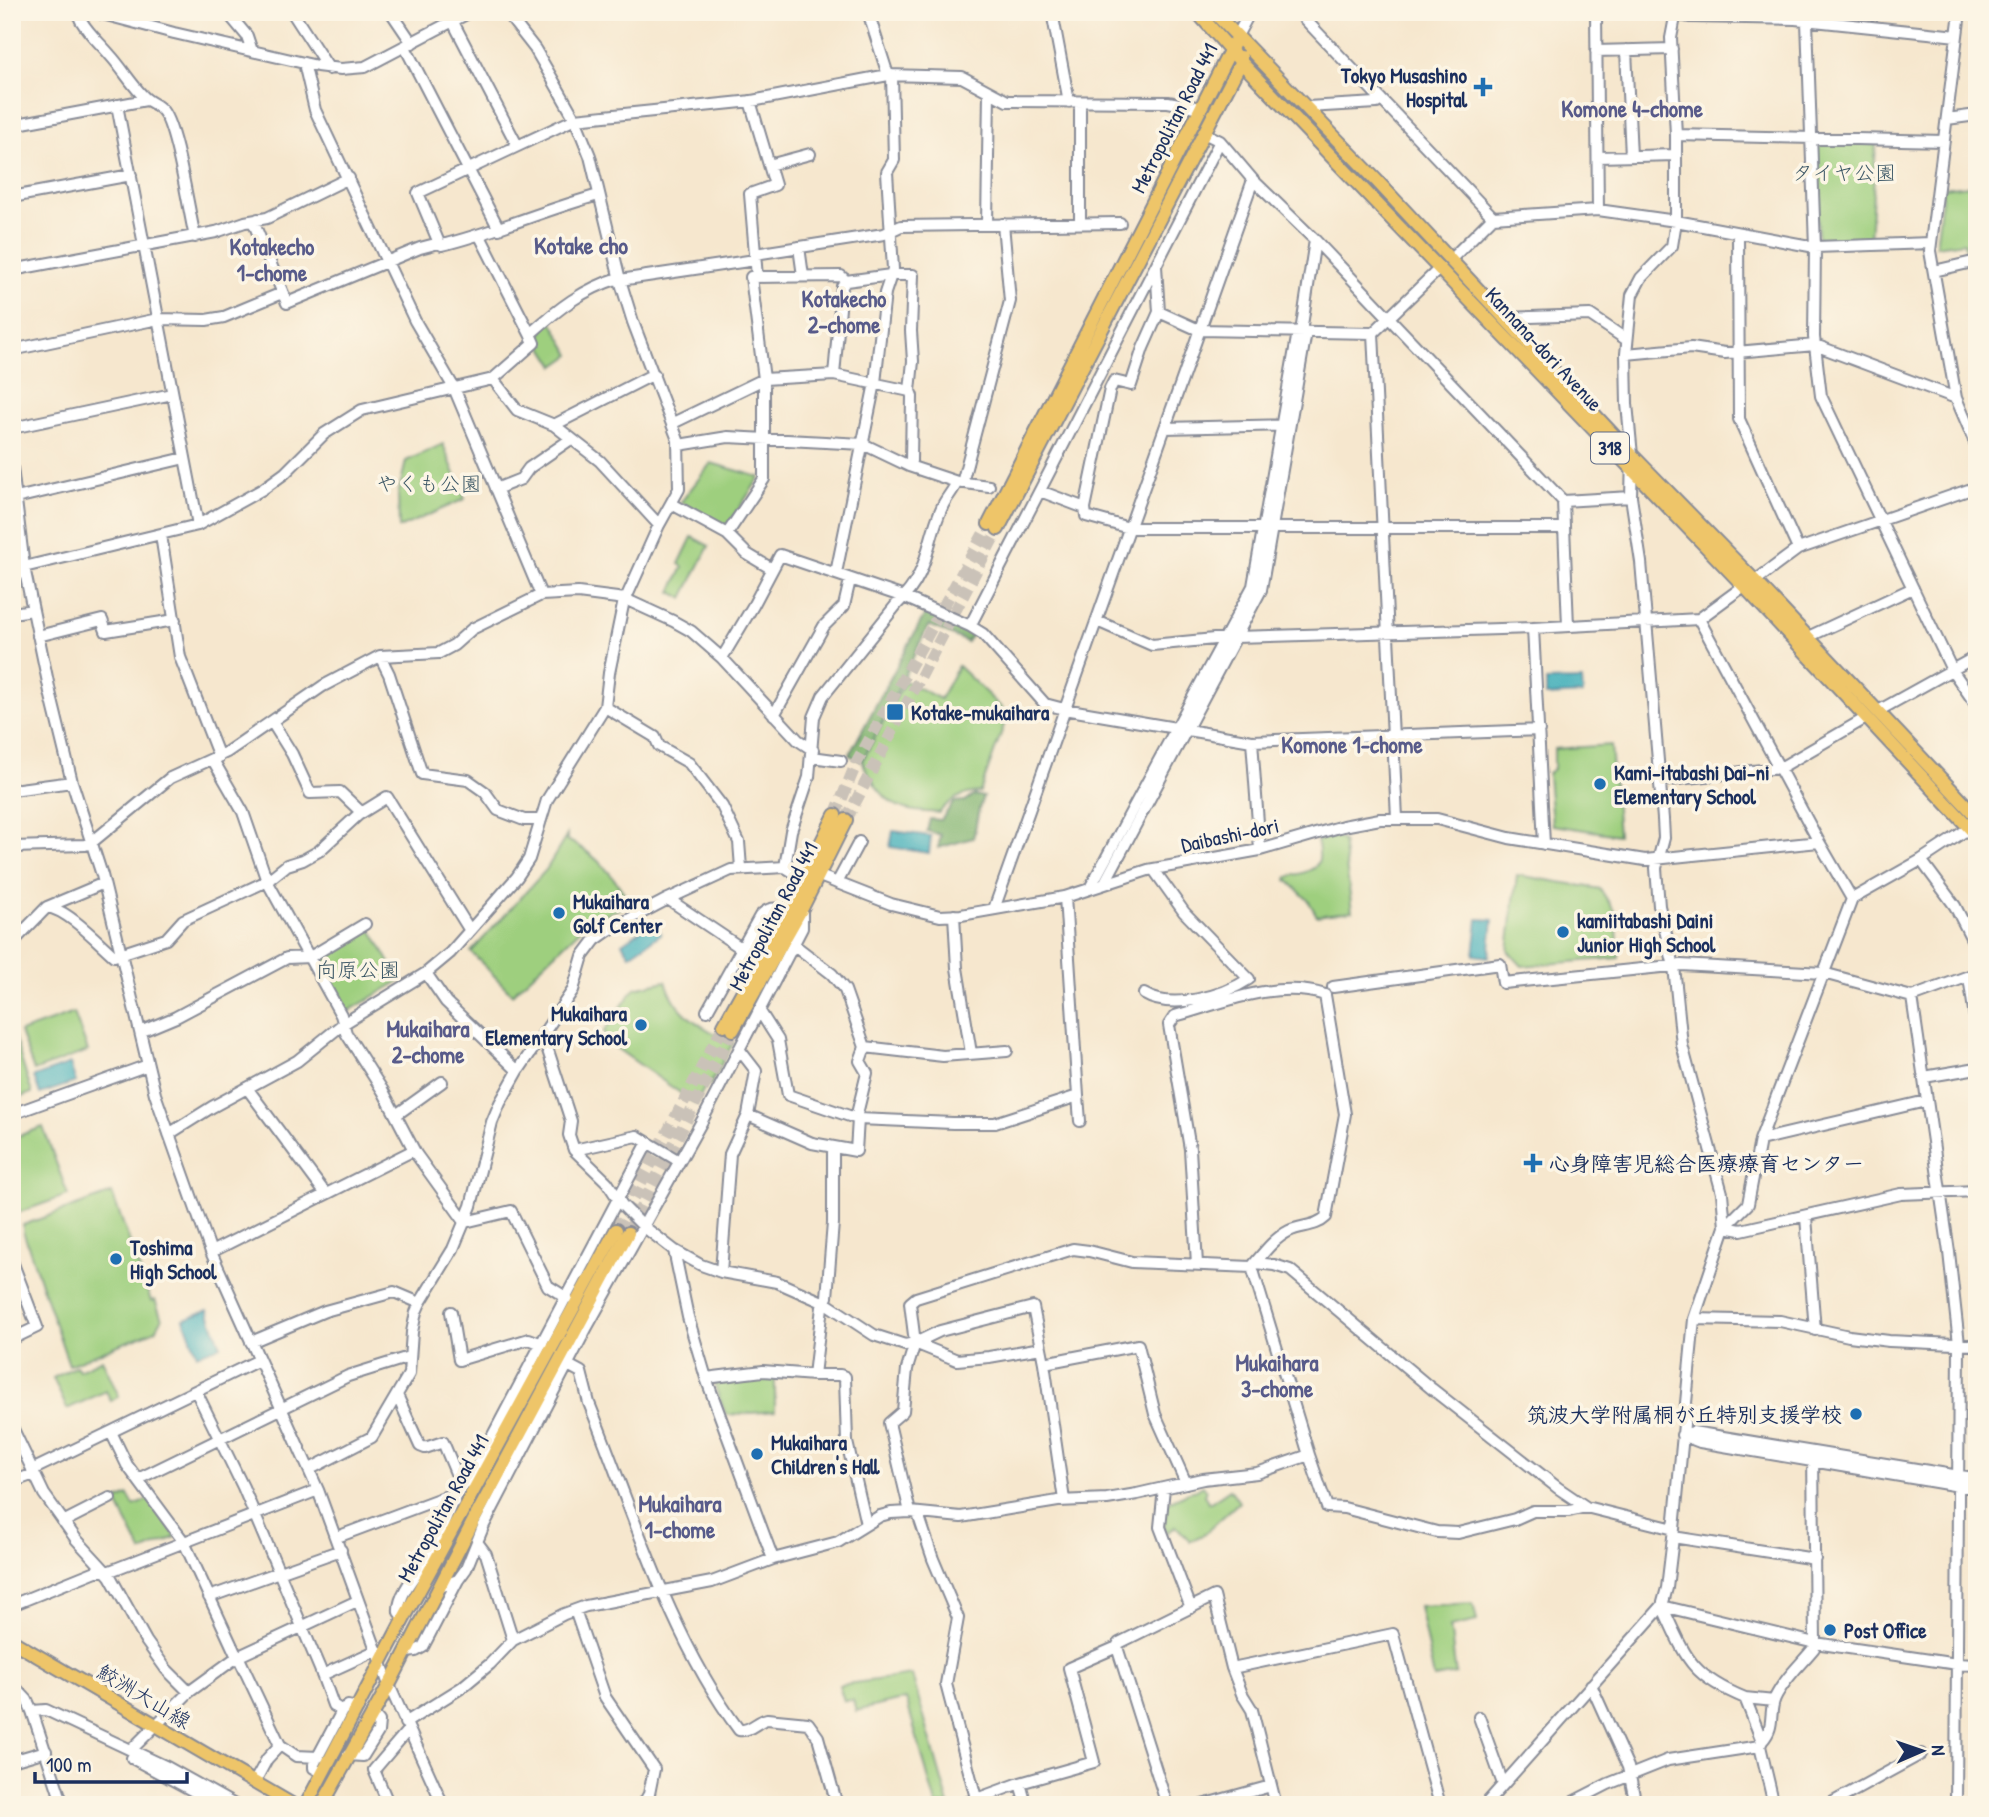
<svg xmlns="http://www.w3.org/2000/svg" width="1989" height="1817" viewBox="0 0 1989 1817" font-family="'Patrick Hand','Klee One',sans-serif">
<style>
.green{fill:#9ecf7e;stroke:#5c7f6e;stroke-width:2}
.forest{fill:#7eb26d;stroke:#4c7066;stroke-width:2}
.water{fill:#3dadb9;stroke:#2c6e8c;stroke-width:2}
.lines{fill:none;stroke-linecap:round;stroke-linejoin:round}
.major-tunnel{stroke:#cac2b8;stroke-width:12;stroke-dasharray:12 6;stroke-linecap:butt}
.minor-casing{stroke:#888b96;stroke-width:14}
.major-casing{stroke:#888b96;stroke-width:16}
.minor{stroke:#fff;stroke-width:10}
.major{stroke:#eec569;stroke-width:12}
.poi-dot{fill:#1f6fb2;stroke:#fcf5e5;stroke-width:2.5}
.labels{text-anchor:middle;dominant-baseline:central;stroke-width:7;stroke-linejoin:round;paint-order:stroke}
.shield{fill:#fcf5e5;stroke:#5e6a86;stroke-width:2}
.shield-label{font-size:19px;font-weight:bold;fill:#1b2f5e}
.poi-label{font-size:21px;font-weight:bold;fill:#1b2f5e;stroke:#fcf5e5;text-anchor:start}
.street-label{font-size:21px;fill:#1b2f5e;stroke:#fcf5e5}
.park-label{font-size:21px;fill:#3c5766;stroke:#fcf5e5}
.neighbourhood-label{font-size:23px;font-weight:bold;fill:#585b8a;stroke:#fcf5e5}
.quarter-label{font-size:24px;font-weight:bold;fill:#585b8a;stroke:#fcf5e5}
</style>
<rect width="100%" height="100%" fill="#fcf5e5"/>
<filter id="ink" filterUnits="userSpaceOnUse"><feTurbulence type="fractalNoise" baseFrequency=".0143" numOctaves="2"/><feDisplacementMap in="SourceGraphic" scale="14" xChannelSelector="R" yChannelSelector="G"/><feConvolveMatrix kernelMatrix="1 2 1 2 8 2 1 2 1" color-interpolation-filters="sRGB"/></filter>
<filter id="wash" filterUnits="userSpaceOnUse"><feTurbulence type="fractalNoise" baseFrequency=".00686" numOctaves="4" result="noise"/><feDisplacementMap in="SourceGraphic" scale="28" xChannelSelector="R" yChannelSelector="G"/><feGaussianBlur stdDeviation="1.57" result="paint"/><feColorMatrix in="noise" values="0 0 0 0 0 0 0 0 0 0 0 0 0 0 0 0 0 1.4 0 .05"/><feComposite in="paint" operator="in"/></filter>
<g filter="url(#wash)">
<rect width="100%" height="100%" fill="#f6e7ce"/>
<path class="green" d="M1820,143L1876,144L1870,240L1822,242L1818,238L1815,148Z
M1977,184V255L1967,257L1964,242L1936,246L1943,188Z
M551,321L571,355L555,366C543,346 531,339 551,321Z
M443,444L465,499L399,528L398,495L406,461Z
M711,463L760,477L726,528L681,502Z
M692,537L709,546L683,598L671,592L683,567L679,564Z
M958,666L1008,714L980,792C963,793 949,800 939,813C928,812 916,812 905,809C885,804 870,779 862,761L905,681L940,699Z
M1611,745L1618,835L1552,825L1548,774L1554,768V749Z
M567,835V840C597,854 614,876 631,904L589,921L512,994L471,952L546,870Z
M1334,836L1343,841L1352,911L1317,916L1308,900L1287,880L1288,877C1312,870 1325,870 1317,841Z
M1517,875L1600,889L1616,913L1619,958L1522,966L1508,951Z
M370,927L400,981L345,1013L316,957Z
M666,981C676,1016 704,1028 733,1043L710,1085L707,1083L696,1104L606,1041L604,1031L635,988Z
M74,1013L88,1051L34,1071L20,1032Z
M12,1037H14L32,1093L12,1100Z
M43,1127L68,1195L12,1215V1138Z
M112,1193L151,1301L155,1300L162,1319L156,1330L69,1365L23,1231V1225Z
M102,1359L119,1396L111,1401L106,1391L67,1409L53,1378L76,1366L79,1370Z
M775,1375V1411L726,1415L714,1384L716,1381Z
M1203,1486L1206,1490L1204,1495L1209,1503L1230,1489L1239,1502L1203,1535L1190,1541L1176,1526L1167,1533L1164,1525L1168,1502Z
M128,1495L134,1506L149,1499L176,1537L142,1552L116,1501Z
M1473,1603L1477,1621L1450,1627C1453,1643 1453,1658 1456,1674L1434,1678L1419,1606Z
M912,1675L949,1805H936L906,1699L856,1711L853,1700L844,1701L839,1685Z"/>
<path class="forest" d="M927,610L973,633L967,642L929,625C906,670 886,717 862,761L849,755Z
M974,795L983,797C977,811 977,824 973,838L938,848L941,835L927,831L930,819L941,820L954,802L965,801Z"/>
<path class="water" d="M1582,680L1583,694L1546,696V681Z
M893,831L931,836L929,853L890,847Z
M1478,919L1493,920L1489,957L1474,955Z
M653,922L661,934L630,955L622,943Z
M70,1064L76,1082L40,1094L34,1077Z
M208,1310L221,1346L197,1354L184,1319Z"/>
</g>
<g filter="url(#ink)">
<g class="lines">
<path class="major-tunnel" d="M835,815L856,764L989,524
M846,820L998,529
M616,1230L724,1025
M628,1233L733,1030"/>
<defs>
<path id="minor" d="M79,12C80,17 79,19 82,22C89,34 101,44 110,55C122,68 131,84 144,97C149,102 156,104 161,109C176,122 189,213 195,237
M95,12L174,33L317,66L341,69L365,67L470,12
M227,12L247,36L252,51
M292,12L329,69
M391,12L412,43
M868,12L888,75
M1052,12L1069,102
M1298,12L1493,217
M1596,12L1598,210
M1665,12L1689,17L1795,19L1957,36
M1960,12L1930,251L1956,398L1977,447
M1807,21L1815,247L1814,337L1821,396L1952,670L1977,706
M453,22L517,145
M1237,36L1250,12
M405,47L499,229
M1626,50L1631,156
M1596,51L1672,49
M304,63L315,110L415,321L454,388L541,595
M750,101L775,185L750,194L757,277
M117,105L198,525
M1307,107L1377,103L1381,99
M1947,119L1977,115
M12,125L146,100
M1204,133L1220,141L1253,180L1315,240L1563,501L1631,497
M1676,135L1944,141
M1598,157L1676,155
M769,165L810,154
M12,197L131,175
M258,219L255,226L287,303L420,248L439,243L442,245C496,232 546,209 599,195
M1080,223V102
M987,224L989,92
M1738,233L1739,419L1798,549
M480,236L530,334
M439,243L418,193L575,119L752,101L888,75L962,77L1007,101L1168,102L1201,108
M799,247L803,276
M755,254L884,234L901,226L1120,223
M1450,260L1493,217L1598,210L1676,221L1815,247L1931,243
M1156,266L1159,312L1143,348L1131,385L1114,381L1110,389L1085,508L1086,516L1129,528H1564
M12,270L216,232L245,222L267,218L349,178
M1934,271L1977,261
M620,280L755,260
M1159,312L1199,330L1373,333L1440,268
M1505,318L1590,315L1627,340
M1301,332L1315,240
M1373,333L1397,818
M12,350L158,319L206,320L224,317L282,293
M1626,354L1691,348L1725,353L1815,345L1956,398
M834,375L842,286L846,281L891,275H913L911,331L913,361L910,391L912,396L911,461L909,466
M493,379L517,410L554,425L600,461L659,525
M673,423L764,379L834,375L910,391
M554,425L654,374
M12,428L172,394
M1165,428L1289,425
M679,445L728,437L863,444L909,466L957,482L989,486
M12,467L24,567L50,692L72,782L102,875L155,1094L211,1252L318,1490L389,1685L443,1805
M962,483L1010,301L1003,224
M496,489L521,479L529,468L571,439
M1040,491L1085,508
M16,498L185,458
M1563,501L1568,626
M672,504L727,534L747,554L772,569
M727,534L764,479V379L751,277L841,276L846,281
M161,535L180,657L219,757
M24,567L198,525L263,489L285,473L324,434L362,410L493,379L534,343L530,334C558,309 583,289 619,278
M836,573L875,383L885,293L893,269L887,172L894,160L892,75
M1755,581L1798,549L1977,487
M12,613L33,610
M1699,619L1819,842L1852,899
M1097,621L1152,645L1235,637L1533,628
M970,626L1220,141
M38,636L102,620L106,631L175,620
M1808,637L1913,588
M380,656L389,674L422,774L468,780L485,792L498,810L524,820H541
M722,658L753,606L780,555L904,597L970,626L983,634L1045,704L1064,709L1252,741L1539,730
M605,707L655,737L659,746L689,763L722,806L739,842L741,868
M1878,711L1977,656
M774,715L824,626L844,606L850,580
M272,722L292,754L310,793L340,792L361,812
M1252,741L1260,850
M812,757L841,761
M213,760L243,812L267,881L341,1015L346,1033L383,1091L416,1154L465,1222L511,1211L548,1286L567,1298
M1660,781L1780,768L1866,718
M12,790L72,782
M1544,844L1533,628L1699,619L1744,586
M12,847L85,845L91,843L170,778L227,752L323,686L380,656L439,653L454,645L472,629L541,595L578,593L625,599L673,621L691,631L722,658L798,740L813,750
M1921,860L1955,906L1977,949
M785,867L791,831L809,777L814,717L823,696L897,604C931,573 925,542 943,505C947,497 953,491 957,482
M817,875L891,904L940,916L961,915L1065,897L1148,870L1260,850L1343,826L1380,819H1437L1509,838L1645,860L1819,842
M837,883L859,842
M1104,884L1261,590L1306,332
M1090,888L1253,586L1298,332
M668,899L741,948
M47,907C67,909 98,942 114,956L120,954L166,939L183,920L267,881L287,865L303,860L319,851L358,815L387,797L469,929
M994,909L1253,180
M954,915L957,968L971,1053
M12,943L47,907L104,883
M793,944L832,974L845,990L865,1047L943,1056L1007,1051
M426,973L446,1002L518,1071
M1969,977L1977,1031
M1333,987L1500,964L1503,983L1681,965L1823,973L1912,997
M1144,994C1172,1011 1223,996 1249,979L1184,912L1154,870
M759,1010L778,1040L788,1095L858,1119L953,1123H995L1078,1096L1065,897
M707,1011L760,916C769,906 776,908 788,910
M140,1032L176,1017L287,958L310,957L365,924
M543,1035L571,1121L569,1135L574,1150L607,1182L622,1205L643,1226L674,1250L688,1317L706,1378L773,1559
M739,1049L756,1071L748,1115L812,1143L856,1151L858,1119
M1924,1077L1977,1068
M247,1088L325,1193
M1078,1096L1080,1121
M12,1114L148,1065
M396,1115L442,1082
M856,1118L867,1073L860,1061L865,1047
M169,1134L212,1107L297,1061L343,1024L426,973L450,953L517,877L529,859L547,800L605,707L609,673L623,605L659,525L679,489L678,440L633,322L620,280L590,156L575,119L553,80L535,49L506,12
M1760,1140L1926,1101
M833,1147V1223L827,1297L822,1307L814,1375H840L845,1377L847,1442L866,1524
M574,1150L637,1136L679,1161
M1806,1217L1815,1330
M1725,1227L1748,1204L1760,1140L1852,899L1921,860L1977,823
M1725,1227L1741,1230L1901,1194L1977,1191
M674,1250L701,1265L721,1272L777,1282L827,1304L874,1335L905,1345L915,1343L940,1331L1033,1307L1044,1363L1064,1500
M211,1252L414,1150
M12,1261L37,1327L12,1339
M1197,1264L1190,1149L1169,1025L1175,1016C1222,1003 1277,979 1325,995L1345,1114L1326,1217C1316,1227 1301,1225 1289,1231C1275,1238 1265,1251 1255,1263
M1252,1267L1309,1455L1327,1507L1344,1508L1437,1532L1458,1533L1515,1519L1533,1511H1569L1586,1507
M721,1272L730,1154L748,1115
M451,1312L459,1360L529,1339L542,1344
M1694,1319L1780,1321L1849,1336L1889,1341L1977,1345
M251,1342L325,1311L394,1292L420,1303
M915,1343L957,1360L989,1357L1041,1348
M1044,1363L1138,1345L1155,1414L1186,1483
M568,1365L581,1372L589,1403C633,1512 669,1636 739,1730C750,1732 757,1721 767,1719L808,1723L818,1737L837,1805
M706,1378L763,1371L814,1375
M196,1391L243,1487L320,1669L333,1705L342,1711
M397,1395L420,1446L425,1448L443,1442L456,1473L464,1483
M12,1427L44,1494L76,1539L110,1576L146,1641L166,1669L189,1692
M111,1432L127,1465L184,1542L237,1657
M1682,1435L1700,1442L1965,1487H1977
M1682,1435L1693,1432L1959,1476L1977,1478
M310,1469L372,1437L409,1374L412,1332L416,1312L420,1303L453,1249L471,1206L492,1122L500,1103L518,1071L573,990L583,956L595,940L609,930L668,899L731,870L785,867L803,878
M32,1470L259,1360
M138,1479L348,1376L409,1357
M12,1482L34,1474
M475,1488V1469L647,1144
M1164,1488L1160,1527L1191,1608
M910,1512L889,1423L903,1411L907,1369L915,1343L910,1303L916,1298L1073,1249L1089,1251L1132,1262L1252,1267L1255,1263L1274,1265L1290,1270L1432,1389L1558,1488L1586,1507L1674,1529
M918,1514L933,1559L958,1618L946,1684L976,1798
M63,1522L110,1498
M337,1537L444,1497L454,1502
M1673,1537L1815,1559
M477,1542L486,1554L513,1640
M440,1587L458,1580L466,1569L483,1527L587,1327L702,1121L802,928V908
M209,1597L341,1550
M12,1605L96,1571H110L318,1490
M1662,1606L1815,1643L1957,1664L1977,1665
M1662,1606C1686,1657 1689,1675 1745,1698L1762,1741L1760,1746L1774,1805
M575,1610L605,1697L654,1769L649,1794L643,1805
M404,1618L399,1612C397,1594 420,1570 429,1556C439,1540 452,1493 465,1483C468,1481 472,1480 475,1479
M1117,1647L1167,1805
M406,1652L416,1651L423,1647L458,1580
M238,1656L280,1745L296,1756L319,1757
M1232,1668L1393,1634L1440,1805
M322,1675L377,1650
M12,1684L27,1700L32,1711L63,1805
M1591,1685L1628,1767L1636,1805
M1745,1698L1774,1701
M32,1711L46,1710L167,1767L235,1805
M1479,1717L1503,1784
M405,1723L461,1688L490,1664L513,1640L564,1614L586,1606L712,1582L773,1559L838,1542L880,1516L891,1513L910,1512L961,1517L1058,1501L1107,1499L1137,1494L1203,1479L1257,1473L1309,1455
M1762,1741C1776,1726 1768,1714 1775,1698C1784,1679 1801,1664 1814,1648L1815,1643L1813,1453
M131,1750L189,1692L237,1657L357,1601
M348,1755L363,1756L378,1732L379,1721L372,1713
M132,1758L216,1803
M12,1761L46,1751
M323,1773L314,1768V1764L342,1711L348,1706L358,1708
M254,1783L267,1759L280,1745
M1020,1783L1026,1805
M38,1805L61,1798
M389,1805L374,1770L408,1730
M960,1805L1020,1783L1094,1762L1069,1668L1117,1647L1119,1643L1214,1596L1232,1668L1242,1694L1252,1710L1276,1805
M1202,1805L1271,1786
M1485,1805L1662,1606L1667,1588L1674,1529L1694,1319L1725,1227L1722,1193L1682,1045L1674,966L1659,906L1656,868L1664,838L1663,819L1641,562L1631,497L1632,455L1627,404L1626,354L1632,295L1641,278L1672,246L1676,221V135L1671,38L1676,12
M1567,1805L1608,1784L1668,1760L1760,1746
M1828,1805L1921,1754
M1956,1805L1959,1344L1949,1252L1912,997L1977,973"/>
<path id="major" d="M1197,12L1241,62L1744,586L1977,836
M1214,12L1377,181L1632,455L1755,581L1977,817
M989,524L1234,43
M998,529L1241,62V57
M724,1025L788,910L835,815
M733,1030L802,908L846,820
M12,1641L293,1805
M306,1805L404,1618L616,1230
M322,1805L389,1685L474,1520L628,1233"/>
</defs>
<use href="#minor" class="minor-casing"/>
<use href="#major" class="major-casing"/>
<use href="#minor" class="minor"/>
<use href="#major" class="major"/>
</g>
</g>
<g class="poi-dot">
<path d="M1479.5 76.5h7v7h7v7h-7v7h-7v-7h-7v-7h7z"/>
<rect x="886" y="703" width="18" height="18" rx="3.5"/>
<circle cx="1600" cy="784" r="7"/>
<circle cx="559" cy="913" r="7"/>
<circle cx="1563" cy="932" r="7"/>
<circle cx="641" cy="1025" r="7"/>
<path d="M1529.5 1152.5h7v7h7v7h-7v7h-7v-7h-7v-7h7z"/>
<circle cx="116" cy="1259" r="7"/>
<circle cx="1856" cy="1414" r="7"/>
<circle cx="757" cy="1454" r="7"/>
<circle cx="1830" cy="1630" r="7"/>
</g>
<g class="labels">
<rect class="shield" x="1591" y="432.5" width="38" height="31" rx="5"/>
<g class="shield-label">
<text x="1610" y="448">318</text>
</g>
<g class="poi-label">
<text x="1467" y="75" text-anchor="end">Tokyo Musashino<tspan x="1467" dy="24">Hospital</tspan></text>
<text x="911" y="712">Kotake-mukaihara</text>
<text x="1614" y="772">Kami-itabashi Dai-ni<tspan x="1614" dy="24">Elementary School</tspan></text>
<text x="573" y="901">Mukaihara<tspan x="573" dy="24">Golf Center</tspan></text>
<text x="1577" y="920">kamiitabashi Daini<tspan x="1577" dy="24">Junior High School</tspan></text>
<text x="627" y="1013" text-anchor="end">Mukaihara<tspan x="627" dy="24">Elementary School</tspan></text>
<text x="1549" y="1163">心身障害児総合医療療育センター</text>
<text x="130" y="1247">Toshima<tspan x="130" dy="24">High School</tspan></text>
<text x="1842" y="1414" text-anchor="end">筑波大学附属桐が丘特別支援学校</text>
<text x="771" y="1442">Mukaihara<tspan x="771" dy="24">Children's Hall</tspan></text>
<text x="1844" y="1630">Post Office</text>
</g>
<g class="street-label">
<text transform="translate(1174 118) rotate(-63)">Metropolitan Road 441</text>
<text transform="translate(1544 349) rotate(47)">Kannana-dori Avenue</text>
<text transform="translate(1230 835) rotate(-12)">Daibashi-dori</text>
<text transform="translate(773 916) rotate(-62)">Metropolitan Road 441</text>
<text transform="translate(443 1508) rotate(-61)">Metropolitan Road 441</text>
<text transform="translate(144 1696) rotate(31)">鮫洲大山線</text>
</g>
<g class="park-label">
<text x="1844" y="172">タイヤ公園</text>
<text x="429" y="483">やくも公園</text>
<text x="358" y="969">向原公園</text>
</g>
<g class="neighbourhood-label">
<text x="1632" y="108">Komone 4-chome</text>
<text x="272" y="246">Kotakecho<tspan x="272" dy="26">1-chome</tspan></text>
<text x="844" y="298">Kotakecho<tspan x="844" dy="26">2-chome</tspan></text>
<text x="1352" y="744">Komone 1-chome</text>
<text x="428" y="1028">Mukaihara<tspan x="428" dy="26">2-chome</tspan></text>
<text x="1277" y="1362">Mukaihara<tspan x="1277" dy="26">3-chome</tspan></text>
<text x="680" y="1503">Mukaihara<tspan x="680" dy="26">1-chome</tspan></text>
</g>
<g class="quarter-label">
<text x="581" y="245">Kotake cho</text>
</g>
</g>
<rect width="1989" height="1817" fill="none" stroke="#fcf5e5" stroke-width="42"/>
<g transform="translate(1922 1751) rotate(88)" stroke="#fcf5e5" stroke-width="5" paint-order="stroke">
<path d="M0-5L12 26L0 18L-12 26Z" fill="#1b2f5e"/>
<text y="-10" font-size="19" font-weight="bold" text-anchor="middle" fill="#1b2f5e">N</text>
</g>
<path d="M35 1772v10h152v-10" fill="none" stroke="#1b2f5e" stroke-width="3.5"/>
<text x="46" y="1772" font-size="21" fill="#1b2f5e" stroke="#fcf5e5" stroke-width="5" paint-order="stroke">100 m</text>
</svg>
